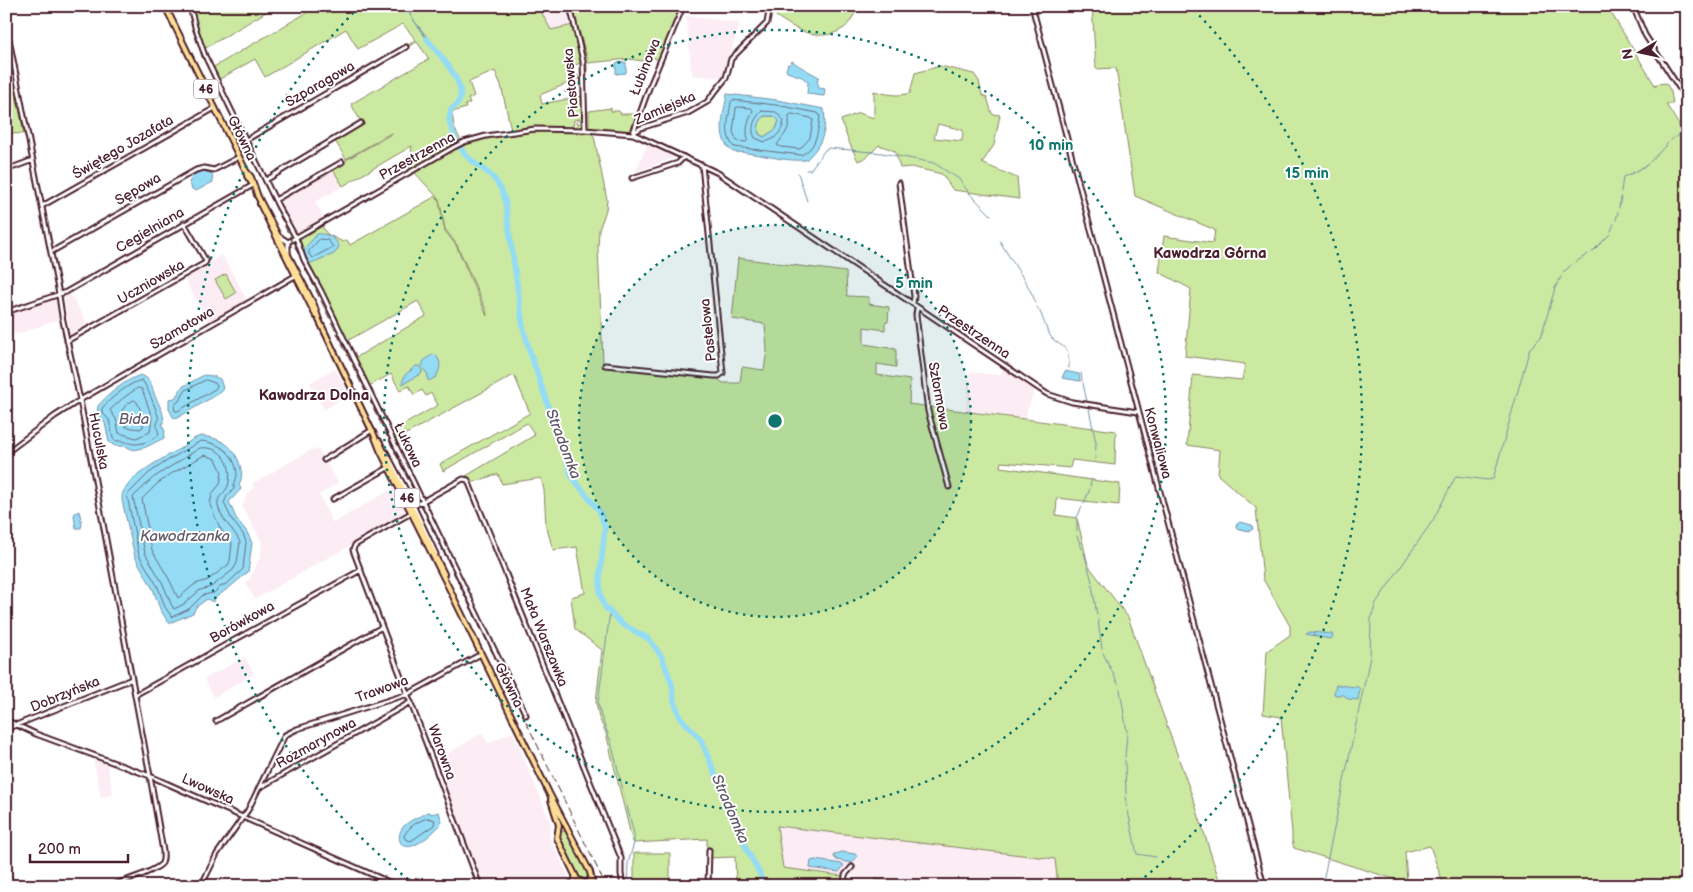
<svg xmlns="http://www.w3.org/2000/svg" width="1693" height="892" viewBox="0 0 1693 892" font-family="'Balsamiq Sans',sans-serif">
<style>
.built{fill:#fcecf4}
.green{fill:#cbe9a1;stroke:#8a8466;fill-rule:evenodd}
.water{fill:#94dcf6;stroke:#7690a5;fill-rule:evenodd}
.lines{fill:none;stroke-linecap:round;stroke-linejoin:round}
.shore{stroke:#686b7c;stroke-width:1}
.stream{stroke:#7690a5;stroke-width:1}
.river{stroke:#94dcf6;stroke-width:5.5}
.minor-casing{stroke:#4a1f2b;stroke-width:7}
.major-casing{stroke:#4a1f2b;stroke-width:8}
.minor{stroke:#fff;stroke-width:3}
.major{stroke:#fede96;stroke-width:4}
.rail{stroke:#4a1f2b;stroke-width:1;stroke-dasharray:8 4;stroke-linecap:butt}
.ring{fill:none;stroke:#0f766e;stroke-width:2.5;stroke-dasharray:2.5 5}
.labels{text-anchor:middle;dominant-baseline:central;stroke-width:4;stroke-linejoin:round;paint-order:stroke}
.shield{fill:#fff;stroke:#80626b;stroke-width:1}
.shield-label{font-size:12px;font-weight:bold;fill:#4a1f2b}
.street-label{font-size:14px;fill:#4a1f2b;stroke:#fff}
.neighbourhood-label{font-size:15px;font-weight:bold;fill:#4a1f2b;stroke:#fff}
.water-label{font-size:15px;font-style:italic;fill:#605868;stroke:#fff}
.centre{fill:#0f766e;stroke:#fff;stroke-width:2.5}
.ring-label{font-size:15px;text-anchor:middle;font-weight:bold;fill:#0f766e;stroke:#fff;stroke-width:4;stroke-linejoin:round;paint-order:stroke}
</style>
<rect width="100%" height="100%" fill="#fff"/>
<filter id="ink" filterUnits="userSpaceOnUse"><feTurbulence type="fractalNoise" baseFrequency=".02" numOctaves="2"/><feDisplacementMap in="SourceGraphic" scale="10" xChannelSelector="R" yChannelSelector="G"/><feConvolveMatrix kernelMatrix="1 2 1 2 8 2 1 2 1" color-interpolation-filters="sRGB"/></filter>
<g filter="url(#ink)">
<path class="built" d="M538,6H565L570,25L551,30Z
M686,16L740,23L728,61L724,78L692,75Z
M647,145L674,156L673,158L635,172Z
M333,170L343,186L315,202L324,218L298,233L282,206L281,199Z
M222,255L247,300L208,322L184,278Z
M70,293L89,327L71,338L64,296Z
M51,298L57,301L60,319L18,334L6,330V315Z
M335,368L348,395L324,410L310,383Z
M1004,368L1035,390L1027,410L1026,418L966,411L969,372L999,375Z
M313,449L314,451L318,449L338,483L319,495L333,523L394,488L404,508V515L255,599L245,582L250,579L261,556L262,542L242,507L247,495L254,487L252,484Z
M245,657L254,674L214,697L204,679Z
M513,732L551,824L549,837L570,880L558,886H483L435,761L482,733L488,743Z
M93,758L107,764L113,794L101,797Z
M777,826L1055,859L1058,886H927L783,868Z"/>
<path class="green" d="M191,6H276L204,49Z
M312,6H538L551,30L573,25L581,63L569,67L580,78L540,95L542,104L583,96V126L579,129L576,127L577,121L578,124L581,123L580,119L574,120L573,128L536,127L511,130L501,85L495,71L469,82L474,96L468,99L470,103L465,105L466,108L452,112L454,127L461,141L423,163L421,162L419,158L418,166L409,171L412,146L343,186L332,168L393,133L389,134L346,159L334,139L365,122L363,120L361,122L351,104L429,59L417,42L407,47L406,46L416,40L403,24L358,49L346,29L265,77L255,59L218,80L212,68L313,9Z
M573,6H682L659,60L646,55L643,61L629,59L588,63L587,62V75L584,61L587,60V57L579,31L586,57H584Z
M777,6H861C854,12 851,23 844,28C820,44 796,30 776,16Z
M1092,6H1607L1656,87V84L1666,83L1671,92L1673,104H1666L1687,138V886H1444L1430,846L1405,852L1407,883L1294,848L1292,840V833L1281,717L1263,714L1267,651L1290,635V626L1263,579L1256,508L1218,475L1220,450L1187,445L1193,375L1242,380L1245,364L1185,356L1191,289L1159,272L1164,236L1213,243L1215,230L1135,196L1116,68L1096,69Z
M6,48L22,123L24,134L6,133Z
M940,66L974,74L979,81L982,95L987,97L992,114L1000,115L994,145L982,163L1017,178L1019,199L953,190L942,174L911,167L900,168L895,151L879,145L867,157L858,161L848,140L841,120L859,113L874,118V91C885,94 899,97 910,93L915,73ZM938,124L963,130L962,141L934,138Z
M611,108V111H619L621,114H637L630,130L626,132L590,129L589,126V111Z
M764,116H774L779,121L776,129L764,137L759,134C757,126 759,122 764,116Z
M535,131L591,133L594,136L607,200L606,210L599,230L598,248L603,362L605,365L714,376L723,383H740L742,367L764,370L767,350L765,324L732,319L738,258L846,272L847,296L869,297V304L889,307L888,322L885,323V330L864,327V344L896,349V367L877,364V375L910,380L909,404L1116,431L1115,465L1072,460L1070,468L1001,462L1000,467L1120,484L1119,505L1057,498L1056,515L1077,518L1088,565L1128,617L1195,804L1221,886H1058L1055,859L777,826L783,868L843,876V886H736L735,857L707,858V839L634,843L632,840L606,733L599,718L596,702L602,650L575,629L571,597L585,593L577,547L553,550L546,525L544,490L541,478L502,484L498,474L471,483L468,476H466L535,435L527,423L443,471L440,464L530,413L514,375L395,440L391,432L438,405L431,393L426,396L422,390L414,395L409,386L400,391L391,374L369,386L355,358L426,316L418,301L347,341L316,277L305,260L298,241L322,226L327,234L343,242L347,240L350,245L436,196L439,201L445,231L456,245L487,316L486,310L457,245L445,229L439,199L415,173C450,146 491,133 535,131Z
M226,274L236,293L226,299L215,280Z
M561,831H564L568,834L588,872V879H581L577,874L559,840Z
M634,853H670V886H634Z
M11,870L14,886H6V871Z
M875,879L928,886H878Z"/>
<path class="water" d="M404,6H406L415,22L432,43L430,44Z
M792,61C800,67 810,72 819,77L817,80L819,88L825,89L824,96L807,94L808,82L802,77L787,72L786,70L788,64H790Z
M626,62V73L616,74V63Z
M727,94L777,100L824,109C827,131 822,145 806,160C781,162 757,152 733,152C715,138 724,114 727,94ZM764,116H774L779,121L776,129L764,137L759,134C757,127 759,122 764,116Z
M201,170L212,174L213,182L196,191L192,189L189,182L194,175Z
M317,234C326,233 336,237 339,247L334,254L311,263C296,251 309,245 317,234Z
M434,354C442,360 441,369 436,377L429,381L427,379L428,375L422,367C423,359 427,358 434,354Z
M416,366H419L422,370V373L403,384L402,383L405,375Z
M1065,371L1079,374L1080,381L1062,378Z
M141,375C154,380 151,390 157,400C161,409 166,416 162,426L165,431L164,438L146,447L134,450L125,446H115L109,442L105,423L97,413L98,406C107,395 128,378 141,375Z
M204,375L213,376L220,379L223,388L216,395L196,407L177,418L173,417L169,409V399L175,398L182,387Z
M201,436C220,438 232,444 239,462C242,472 243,476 239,485L241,489L229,502L236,518L247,532L252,543L248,572L230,587L215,598L213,602L207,599L196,607L193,613L172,622H168L160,609L153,589L135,557L122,500C122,496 122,493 125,489C138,470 161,460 181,448C187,443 193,438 201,436Z
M79,511L82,524L81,528H76L74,516L75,513Z
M1240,522L1252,525L1253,529L1249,531L1236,528V525Z
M1310,632L1332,634L1333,637L1330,639L1306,634Z
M1336,685L1358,687L1360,689L1358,700L1348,699L1344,695H1336L1334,694Z
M427,812H430L431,814L439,812L442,822C436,831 422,843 412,846C398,850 396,834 404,826C411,819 420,817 427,812Z
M842,852L855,854L857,857L852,863L837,860L834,857V855Z
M815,860L842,864L844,865L839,872L810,868L811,861Z"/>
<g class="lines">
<path class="shore" d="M733,100L776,105L818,113L820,116C818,131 817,148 801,155L734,147C723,134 729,118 731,102Z
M739,107L751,108L753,110C749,121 745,127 748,140L746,142L737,141L733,132L736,108Z
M762,111L776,112L784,121C782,132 776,139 765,142L755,138C750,128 754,118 762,111Z
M792,114L811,118L813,120L810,138L800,149L781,147L777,145C783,135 791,130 789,116Z
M320,239L328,240L333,247L312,258L309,254V251Z
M142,380C146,384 156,409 158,416C160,421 156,423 157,427C157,430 159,432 159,435C154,439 143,444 136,444C129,444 124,440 115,441L113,438L109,420L102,412V408C110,399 130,382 142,380Z
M206,380L215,383L217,386L215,389L178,411H175L174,405L179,401L186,390Z
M138,388L142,389L152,417L150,432L136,438L119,433L116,419L110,410L122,399Z
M134,400L137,402L144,418L143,427L140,429L126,427L121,412L126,405Z
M201,441C220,443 235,453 237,474C237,479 233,483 234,489L227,496L224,503L232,520L243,534L246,542L243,569L228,583L220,587L214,593L203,595L189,609L172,617L165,607L158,587L139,555L127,495L149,473L167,461Z
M200,448C223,445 234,466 228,486C225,494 216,496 218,506C221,520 234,529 240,542L237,563L233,570L211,587L200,590L184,604L174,609L171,604L163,584L145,553L133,497L153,478Z
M205,455L216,459L222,472L220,484L212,494L210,505L220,528L232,543L230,561L228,565L208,580L195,584L178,598L169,579L152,550L142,499L157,484L171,474Z
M428,818L435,820L434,825L411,841L405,839L404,836C409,826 418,821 428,818Z"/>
<path class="stream" d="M1671,140L1681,133L1687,132
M1650,162L1668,143
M806,170H810L825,150L829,148L882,153L934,163L959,179L970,194L991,215
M798,173L807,201
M1621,192L1623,177L1635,172L1648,164
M1619,208L1621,197
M1616,220L1618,212
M1611,231L1614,224
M1000,241C1011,262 1027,280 1036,303
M1592,252L1610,234
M1576,262L1588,254
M1563,273L1571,265
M1037,307C1043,315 1044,324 1048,332C1057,350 1070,339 1069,368
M1081,373L1082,381
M1083,383L1087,402
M1089,409L1096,443L1095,460
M1090,486L1092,479
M1084,503L1090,489
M1077,531V518L1082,506
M1077,536L1082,549
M1084,552L1092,582
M1092,585L1097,615
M610,612L598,703L601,716L611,742L634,834V843L628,863L627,886
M1098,620L1102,649
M1103,653L1118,684
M1120,689L1127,732
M1125,757L1127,734
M1125,760L1126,794
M1125,797L1137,854L1156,857
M1322,886L1370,657L1371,619L1376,603L1433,520L1456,476L1488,480L1493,479L1530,348L1541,337L1555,288L1561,277"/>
<path class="river" d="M427,39C438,53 479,95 451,109L449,121L458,145
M460,147C473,170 496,167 505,200L523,327L530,352L572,477L600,512L605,528L600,575V593L604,606L622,624L649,639L662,657L672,684L674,701L680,717L701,740L746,848L760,874L764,886"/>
<defs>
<path id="minor" d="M190,6L195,27L205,56L278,206L296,238L304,260L321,291C389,432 457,573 526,715
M570,6L583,61L585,130
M1032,6L1264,886
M1633,6L1645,35L1687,100
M6,24L58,289L62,316L80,400L150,776L163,851C163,855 164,859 162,863C157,871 119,883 109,886
M633,133L641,128L688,113L707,102L726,78L731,59L767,23L770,6
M633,133L649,88L682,9
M246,140L406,47
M6,170L33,160
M632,178L678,163L684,157
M266,180L361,123
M899,183L914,296L913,304
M275,200L342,162
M42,206L215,108
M279,236L288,242
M288,242L454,147L464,142L486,136L535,129L585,130L633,134L640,137L718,173L1047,394L1072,402L1138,412
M51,252L196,170L204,168L214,170L239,157
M288,253V242
M917,308L916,315L928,411L949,487
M6,312L66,292L253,185
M67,341L205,263L206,261L184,223
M605,365L714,376H719L723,373L702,165
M386,452L406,490L436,554
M6,453L55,416L80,400L295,276
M324,460L372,430
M333,499L388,468
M414,506L463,479L468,480L469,483L621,858V874L623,886
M411,513L355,545L353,550L480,886
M135,695L361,570
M6,720L36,734L150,776L398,886
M216,721L382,627
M6,729L132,679
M259,788L411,702
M201,886L217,854L248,810L285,735L297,729L408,694L481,654
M567,886L574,881L575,877
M574,886L581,882
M708,886L709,850
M844,886L845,875L852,867"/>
<path id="major" d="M165,6L246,171L247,176L253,185
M246,171L251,177L258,197
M257,195L314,305L319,320L373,433
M260,204L316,316
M373,432L380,450L448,586L549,793L590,872L593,886
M379,441L444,574
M551,800L559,825L557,838L577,879L584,883L588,882L590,879"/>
</defs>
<use href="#minor" class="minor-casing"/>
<use href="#major" class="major-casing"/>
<use href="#minor" class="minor"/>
<use href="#major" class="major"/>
<path class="rail" d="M187,6L199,46L213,79L606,886"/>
</g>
</g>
<circle cx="775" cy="421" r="196" fill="#0f766e" fill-opacity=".12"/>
<g class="ring">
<circle cx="775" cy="421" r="196"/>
<circle cx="775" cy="421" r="391"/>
<path d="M414 884A587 587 0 0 1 356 10M1194 10A587 587 0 0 1 1136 884"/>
</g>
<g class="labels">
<g class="shield">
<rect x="193.5" y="79.5" width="25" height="19" rx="4"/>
<rect x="394.5" y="488.5" width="25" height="19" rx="4"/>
</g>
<g class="shield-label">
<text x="206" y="89">46</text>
<text x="407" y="498">46</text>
</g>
<g class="street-label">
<text transform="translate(645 67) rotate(-68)">Łubinowa</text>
<text transform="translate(571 83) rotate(-95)">Piastowska</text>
<text transform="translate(320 84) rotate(-30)">Szparagowa</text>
<text transform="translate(665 108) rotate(-23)">Zamiejska</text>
<text transform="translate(242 138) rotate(64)">Główna</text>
<text transform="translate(123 147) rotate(-30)">Świętego Jozafata</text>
<text transform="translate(417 156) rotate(-29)">Przestrzenna</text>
<text transform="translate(138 189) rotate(-30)">Sępowa</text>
<text transform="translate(150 230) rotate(-30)">Cegielniana</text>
<text transform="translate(151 282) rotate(-30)">Uczniowska</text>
<text transform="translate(182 328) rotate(-30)">Szamotowa</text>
<text transform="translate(708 330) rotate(-96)">Pastelowa</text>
<text transform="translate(974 332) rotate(34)">Przestrzenna</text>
<text transform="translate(939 396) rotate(80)">Sztormowa</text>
<text transform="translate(99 441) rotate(79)">Huculska</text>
<text transform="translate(1158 443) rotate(75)">Konwaliowa</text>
<text transform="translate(408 445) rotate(65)">Łukowa</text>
<text transform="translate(242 622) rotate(-29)">Borówkowa</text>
<text transform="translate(544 637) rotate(68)">Mała Warszawka</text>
<text transform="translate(509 685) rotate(64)">Główna</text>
<text transform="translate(382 689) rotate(-20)">Trawowa</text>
<text transform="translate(65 694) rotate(-22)">Dobrzyńska</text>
<text transform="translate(316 743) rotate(-29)">Rozmarynowa</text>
<text transform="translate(442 752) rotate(70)">Warowna</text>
<text transform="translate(208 789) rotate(24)">Lwowska</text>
</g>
<g class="neighbourhood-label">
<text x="1210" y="253">Kawodrza Górna</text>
<text x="314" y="395">Kawodrza Dolna</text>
</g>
<g class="water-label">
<text x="134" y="419">Bida</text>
<text transform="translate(563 444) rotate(69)">Stradomka</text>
<text x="185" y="536">Kawodrzanka</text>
<text transform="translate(730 809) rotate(67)">Stradomka</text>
</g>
</g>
<circle cx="775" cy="421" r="8" class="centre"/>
<g class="ring-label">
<text x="1051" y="150">10 min</text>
<text x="1307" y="178">15 min</text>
<text x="914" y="288">5 min</text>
</g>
<rect width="1693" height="892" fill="none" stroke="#fff" stroke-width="25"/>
<rect x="12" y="12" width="1668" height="867" fill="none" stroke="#4a1f2b" stroke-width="2" filter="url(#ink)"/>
<g transform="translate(1640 52) rotate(261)" stroke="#ffffff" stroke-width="4" paint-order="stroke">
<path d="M0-4L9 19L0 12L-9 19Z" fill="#4a1f2b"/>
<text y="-8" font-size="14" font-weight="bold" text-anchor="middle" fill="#4a1f2b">N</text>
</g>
<path d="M30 854v8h98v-8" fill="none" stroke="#4a1f2b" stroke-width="2.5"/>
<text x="38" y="854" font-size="15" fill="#4a1f2b" stroke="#ffffff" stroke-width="4" paint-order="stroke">200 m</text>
</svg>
